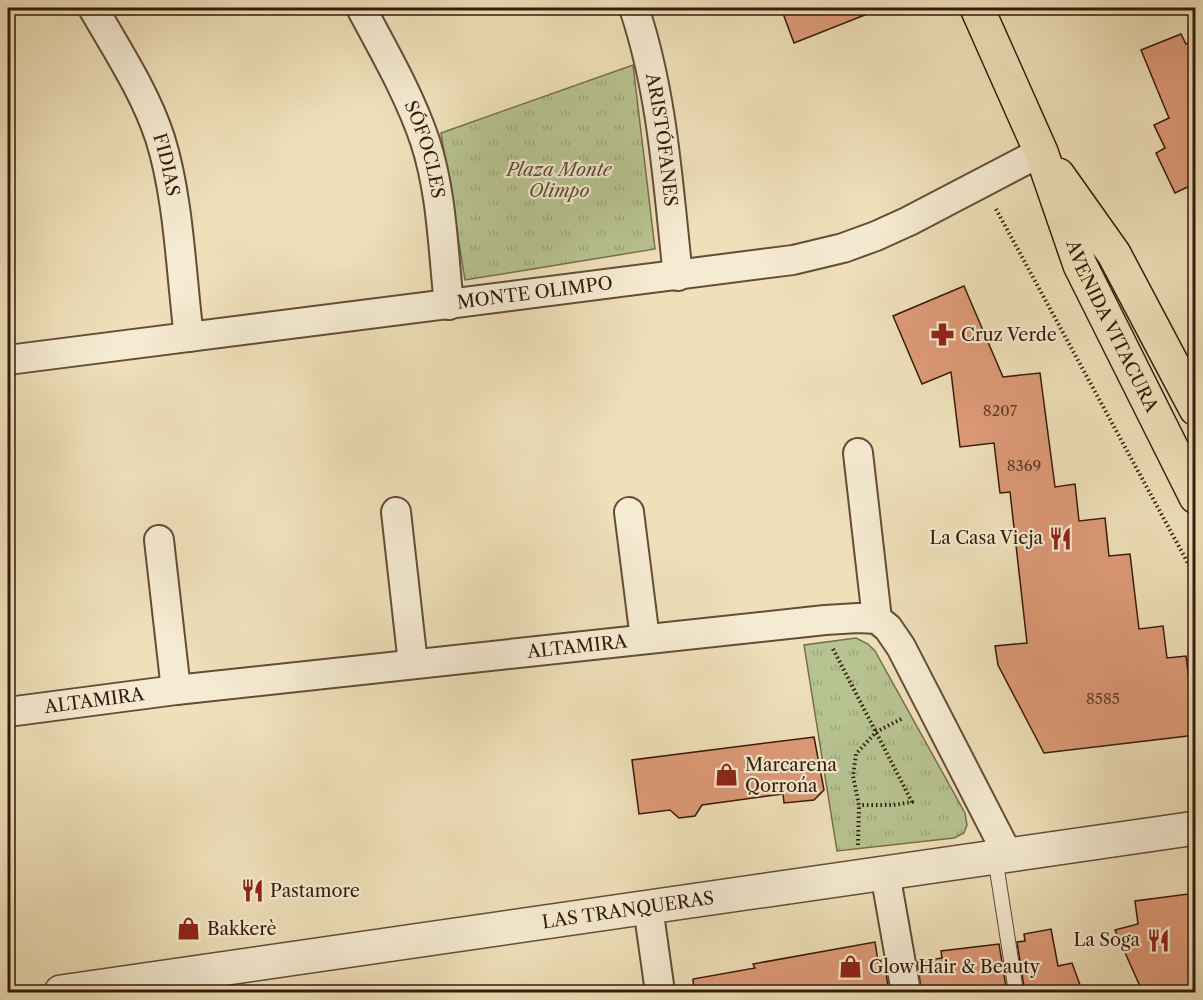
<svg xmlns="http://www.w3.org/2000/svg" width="1203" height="1000" viewBox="0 0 1203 1000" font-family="'Libre Caslon Text',serif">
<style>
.grass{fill:url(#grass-tufts);stroke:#766e4e;stroke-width:1.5}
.building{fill:#de9a78;stroke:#351a0b;stroke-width:1.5}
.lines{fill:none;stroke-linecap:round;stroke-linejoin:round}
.service-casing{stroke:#644c37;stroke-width:16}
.minor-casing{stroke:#644c37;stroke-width:32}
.tertiary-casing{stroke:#644c37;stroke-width:36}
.primary-casing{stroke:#351a0b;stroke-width:36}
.path{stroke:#351a0b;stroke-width:4;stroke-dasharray:1.5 3;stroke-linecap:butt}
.service{stroke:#f5ebd2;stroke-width:14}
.minor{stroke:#f5ebd2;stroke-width:28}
.tertiary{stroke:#f5ebd2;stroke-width:33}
.primary{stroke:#efe0ba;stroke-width:33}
.labels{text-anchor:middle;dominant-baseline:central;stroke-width:4.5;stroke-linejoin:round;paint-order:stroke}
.number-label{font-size:15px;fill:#5f3a26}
.street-label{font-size:18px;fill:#351a0b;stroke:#f5ebd2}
.park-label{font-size:18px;font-style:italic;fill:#5c4d33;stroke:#f5ebd2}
.poi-label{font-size:18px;fill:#351a0b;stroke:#f5ebd2;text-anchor:start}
</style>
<defs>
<pattern id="grass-tufts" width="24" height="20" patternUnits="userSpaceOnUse" patternTransform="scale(1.5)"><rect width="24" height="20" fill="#b7c391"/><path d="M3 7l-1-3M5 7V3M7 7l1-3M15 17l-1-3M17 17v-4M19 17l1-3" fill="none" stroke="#9ea77c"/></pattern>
</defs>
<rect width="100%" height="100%" fill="#efe0ba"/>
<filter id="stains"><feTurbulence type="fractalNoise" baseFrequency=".00333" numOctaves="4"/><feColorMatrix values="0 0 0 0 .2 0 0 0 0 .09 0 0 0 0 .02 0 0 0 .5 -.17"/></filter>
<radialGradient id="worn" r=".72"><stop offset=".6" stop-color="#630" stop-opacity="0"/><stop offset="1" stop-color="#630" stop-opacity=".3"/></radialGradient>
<path class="grass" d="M633,65L655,249L465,280L441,133Z
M856,638L868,644L875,651L965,813L967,825L964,833L954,838L837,851L804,645Z"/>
<path class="building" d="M781,8H880V9L794,43Z
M1181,34L1186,44L1196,40V183L1175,193L1156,153L1165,148L1154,125L1169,118L1141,50Z
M964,286L1003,377L1040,373L1055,487L1075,484L1079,521L1105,518L1109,556L1130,554L1139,629L1163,626L1167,658L1186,656L1196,735L1044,753L998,665L995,646L1027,643L1010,492L1000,493L994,443L960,447L951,372L922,384L893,316Z
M814,737L824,790L814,800L784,803L783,794L702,805L695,816L679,818L670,810L639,814L632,760Z
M1196,893V993H1143L1115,930L1138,924L1135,901Z
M1051,929L1058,966L1072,963L1083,993H1025L1017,942L1025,941L1024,934Z
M875,942L879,968L885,967L889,993H694L693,979L755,968L753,964Z
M999,944L1007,993H922L917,962L942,958L941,951Z"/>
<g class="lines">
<defs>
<path id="service" d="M995,857L1016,992"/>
<g id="minor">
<path id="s1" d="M93,8C117,50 145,92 160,138C179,198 181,274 189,337"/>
<path id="s2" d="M361,8C384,51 409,94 425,141C442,193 443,250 449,305"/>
<path id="s3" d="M634,8C663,94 668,186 678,276"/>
<path id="s4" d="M8,360L793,260L843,248L876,236L909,221L1041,152"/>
<path d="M858,453L877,619"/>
<path d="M396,512L413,664"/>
<path d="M629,512L645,639"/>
<path d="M159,540L176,690"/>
<path id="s5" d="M8,712L176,690L825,620L858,618L877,619L888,628L901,647L1008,855"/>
<path d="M885,873L906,992"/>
<path d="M648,907L660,992"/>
</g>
<g id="tertiary">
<path id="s6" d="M61,992L1196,828"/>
</g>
<g id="primary">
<path id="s7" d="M977,8L1041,152L1080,265L1196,497"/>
<path d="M1058,175L1114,254L1196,409"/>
</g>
</defs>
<use href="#service" class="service-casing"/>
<use href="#minor" class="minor-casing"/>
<use href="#tertiary" class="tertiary-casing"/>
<use href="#primary" class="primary-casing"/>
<path class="path" d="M996,209L1196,578
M833,649L912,802L893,805H859
M858,845L859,805L853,776L856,754L876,732L903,718"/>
<use href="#service" class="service"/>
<use href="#minor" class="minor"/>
<use href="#tertiary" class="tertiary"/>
<use href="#primary" class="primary"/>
</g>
<defs>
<symbol id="pharmacy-bare" viewBox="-9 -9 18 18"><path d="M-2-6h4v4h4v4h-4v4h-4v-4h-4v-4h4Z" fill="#8f2418" stroke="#f5ebd2" stroke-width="2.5" paint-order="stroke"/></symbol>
<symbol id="restaurant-bare" viewBox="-9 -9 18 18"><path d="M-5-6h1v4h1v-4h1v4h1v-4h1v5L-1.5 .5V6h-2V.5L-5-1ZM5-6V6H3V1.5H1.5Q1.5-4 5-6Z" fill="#8f2418" stroke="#f5ebd2" stroke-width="2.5" paint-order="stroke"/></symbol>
<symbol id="shop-bare" viewBox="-9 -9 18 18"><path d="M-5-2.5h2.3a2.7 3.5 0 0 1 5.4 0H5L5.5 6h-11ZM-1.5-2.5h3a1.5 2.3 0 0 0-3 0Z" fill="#8f2418" stroke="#f5ebd2" stroke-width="2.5" paint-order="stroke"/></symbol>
</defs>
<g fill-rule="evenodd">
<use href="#pharmacy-bare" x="926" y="318" width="33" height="33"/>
<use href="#restaurant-bare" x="1044" y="522" width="33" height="33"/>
<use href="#shop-bare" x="710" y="758" width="33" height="33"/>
<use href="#restaurant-bare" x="236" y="874" width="33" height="33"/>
<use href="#shop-bare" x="172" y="912" width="33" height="33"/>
<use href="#restaurant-bare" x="1142" y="924" width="33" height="33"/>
<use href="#shop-bare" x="834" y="950" width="33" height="33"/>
</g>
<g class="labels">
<g class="number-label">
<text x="1000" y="410">8207</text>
<text x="1024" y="465">8369</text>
<text x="1103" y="698">8585</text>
</g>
<g class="street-label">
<text stroke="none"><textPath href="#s3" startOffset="135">ARISTÓFANES</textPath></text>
<text stroke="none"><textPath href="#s2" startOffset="156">SÓFOCLES</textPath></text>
<text stroke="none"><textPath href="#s1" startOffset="174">FIDIAS</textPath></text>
<text stroke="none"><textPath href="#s4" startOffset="531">MONTE OLIMPO</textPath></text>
<text stroke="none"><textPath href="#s7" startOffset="346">AVENIDA VITACURA</textPath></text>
<text stroke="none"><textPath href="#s5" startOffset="573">ALTAMIRA</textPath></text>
<text stroke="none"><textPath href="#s5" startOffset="87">ALTAMIRA</textPath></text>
<text stroke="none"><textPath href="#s6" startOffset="573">LAS TRANQUERAS</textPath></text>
</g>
<g class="park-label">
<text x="559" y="170">Plaza Monte<tspan x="559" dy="21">Olimpo</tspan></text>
</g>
<g class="poi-label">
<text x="961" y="335">Cruz Verde</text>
<text x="1043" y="538" text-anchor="end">La Casa Vieja</text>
<text x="745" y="765">Marcarena<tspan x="745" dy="21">Qorrońa</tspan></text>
<text x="270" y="891">Pastamore</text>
<text x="207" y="929">Bakkerè</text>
<text x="1140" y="940" text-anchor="end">La Soga</text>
<text x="869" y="967">Glow Hair &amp; Beauty</text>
</g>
</g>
<rect width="1203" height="1000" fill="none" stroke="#efe0ba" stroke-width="30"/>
<rect x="9" y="9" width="1185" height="982" fill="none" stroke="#351a0b" stroke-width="3"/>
<rect x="15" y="15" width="1173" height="970" fill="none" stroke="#351a0b" stroke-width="1.5"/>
<rect width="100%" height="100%" filter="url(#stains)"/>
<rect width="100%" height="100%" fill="url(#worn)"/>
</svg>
